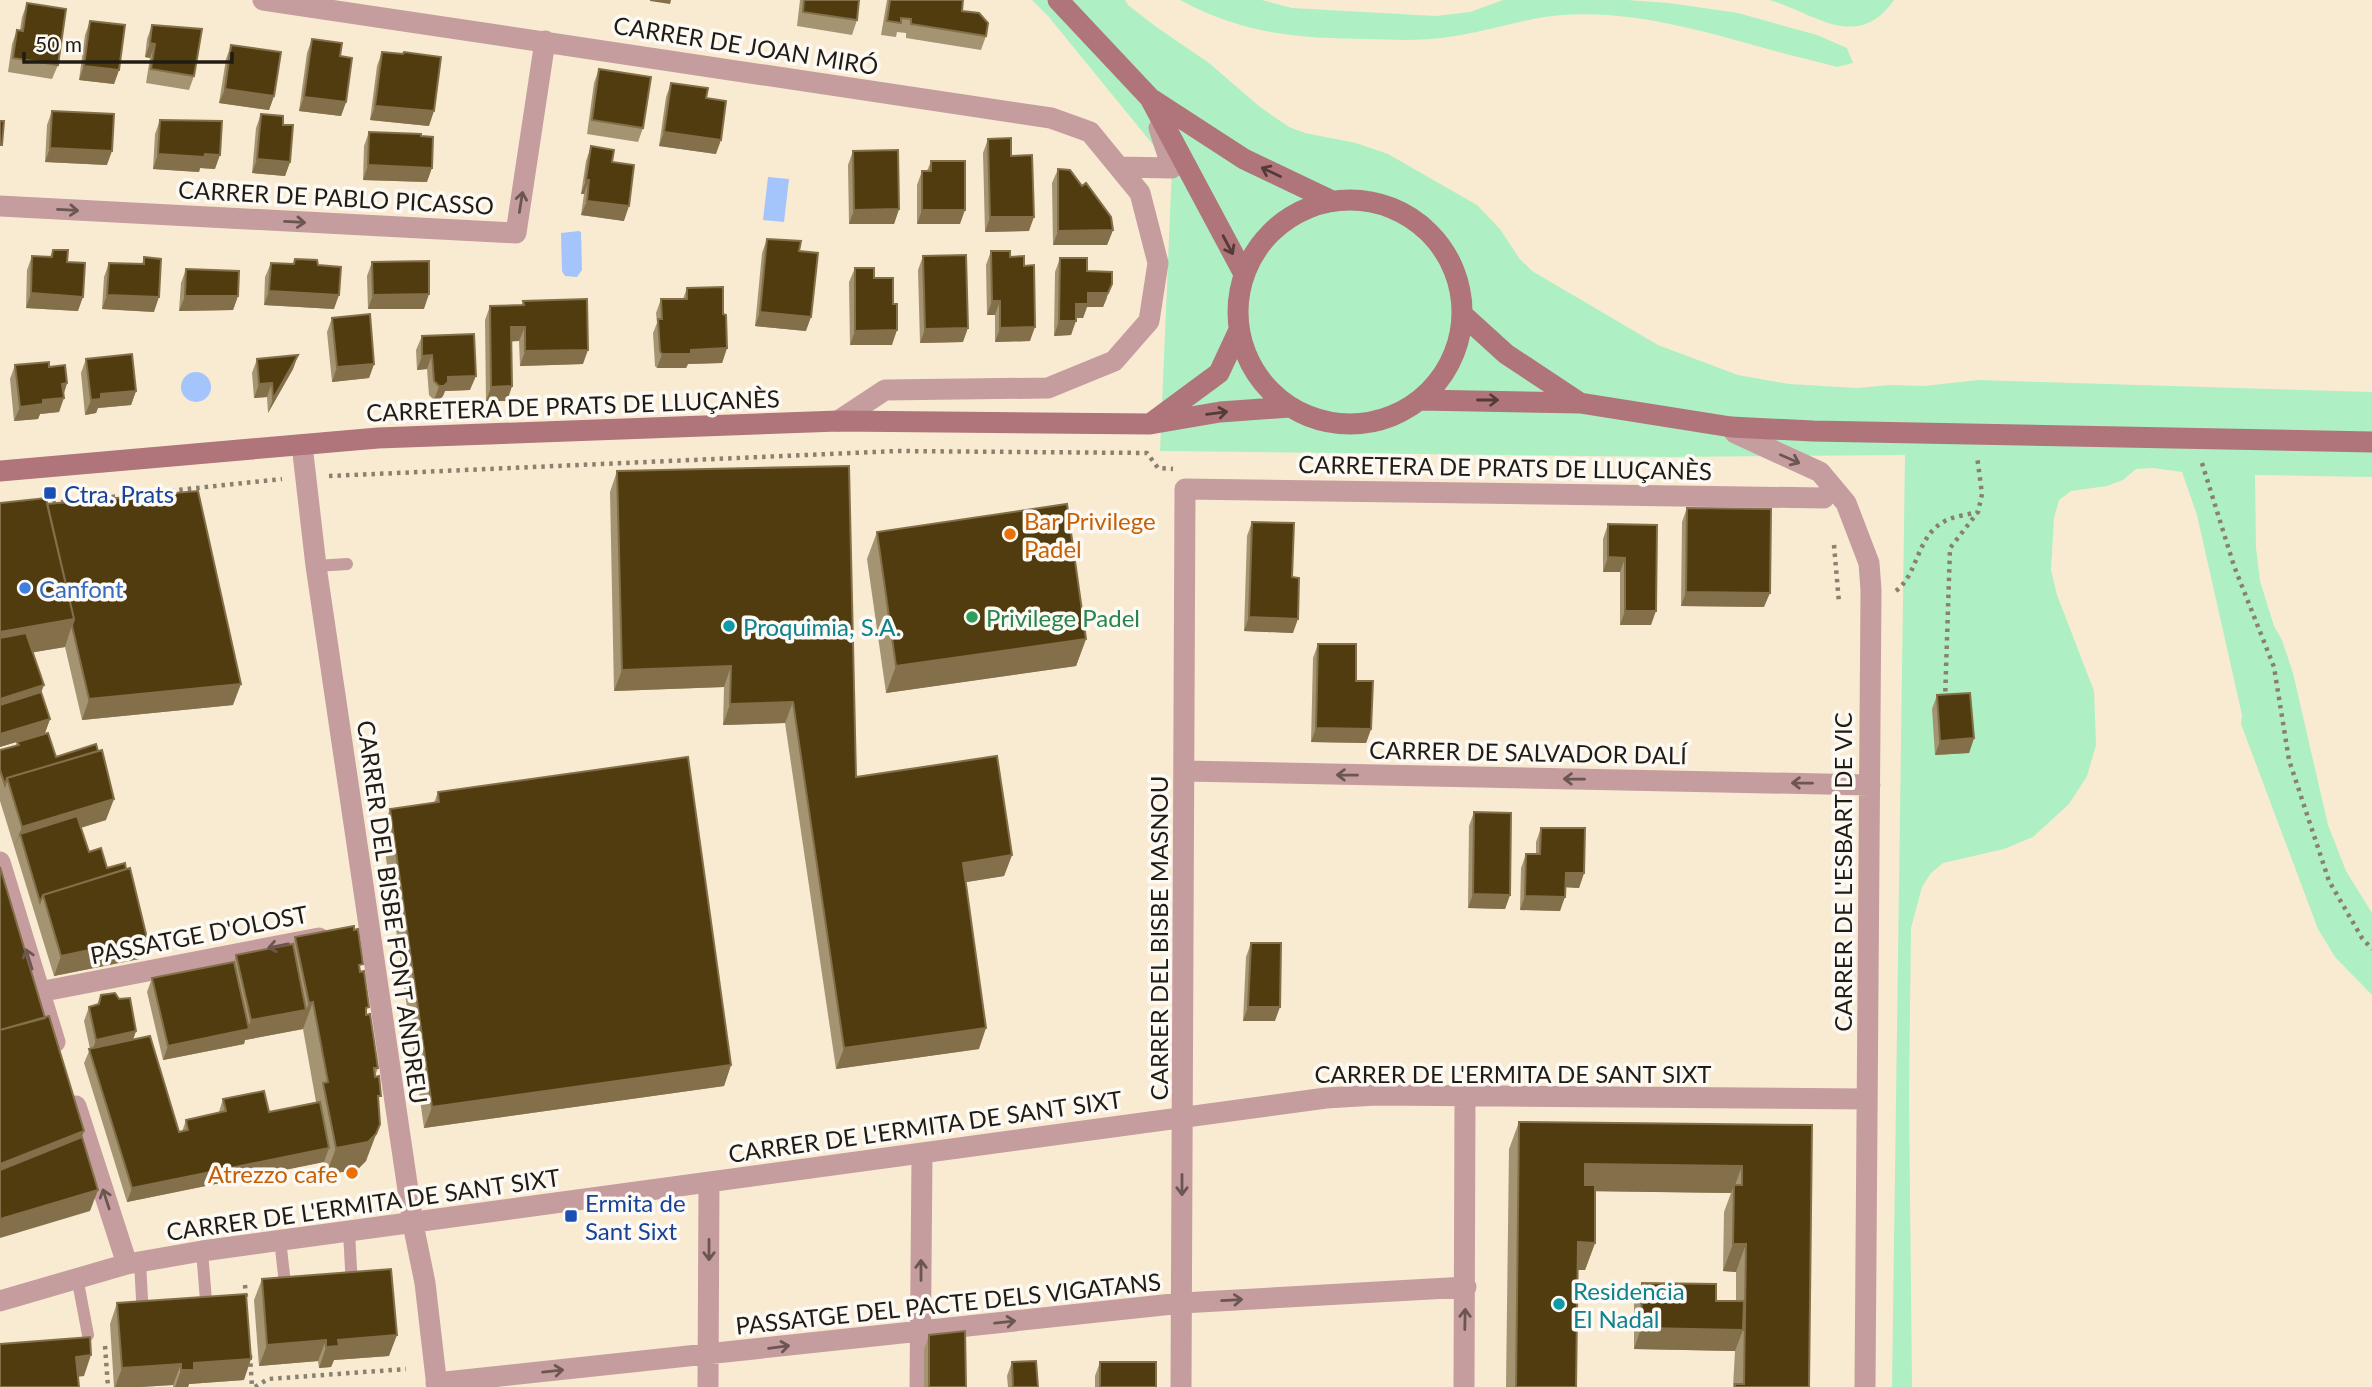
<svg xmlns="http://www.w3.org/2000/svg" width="2372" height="1387" viewBox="0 0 2372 1387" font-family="Lato,sans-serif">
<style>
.green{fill:#aef0c3}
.water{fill:#a4c4fc}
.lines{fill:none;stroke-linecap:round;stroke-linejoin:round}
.path{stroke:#89806f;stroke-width:4.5;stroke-dasharray:3.5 5;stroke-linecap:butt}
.lane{stroke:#c69d9f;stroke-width:12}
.street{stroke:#c69d9f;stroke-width:21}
.secondary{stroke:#b0757a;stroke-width:21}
.wall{fill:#a59471}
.shaded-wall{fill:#83704a}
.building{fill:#513c10;stroke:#83704a;stroke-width:2}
.oneway{stroke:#533b37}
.oneway2{stroke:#6b5652}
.transit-dot{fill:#1a4fb4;stroke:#fdfaf5;stroke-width:2.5}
.food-dot{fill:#e8710a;stroke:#fdfaf5;stroke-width:2.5}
.shop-dot{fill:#3f7fe0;stroke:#fdfaf5;stroke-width:2.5}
.leisure-dot{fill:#2e9e5b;stroke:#fdfaf5;stroke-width:2.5}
.culture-dot{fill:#0f9aa8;stroke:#fdfaf5;stroke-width:2.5}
.labels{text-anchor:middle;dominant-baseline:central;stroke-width:7;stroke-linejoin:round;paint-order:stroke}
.street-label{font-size:24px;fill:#211c13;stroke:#fdfaf5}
.transit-label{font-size:24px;fill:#164399;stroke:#fdfaf5;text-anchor:start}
.food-label{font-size:24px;fill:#c56008;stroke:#fdfaf5;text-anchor:start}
.shop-label{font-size:24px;fill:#366cbe;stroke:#fdfaf5;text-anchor:start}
.leisure-label{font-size:24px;fill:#27864d;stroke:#fdfaf5;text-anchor:start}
.culture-label{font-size:24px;fill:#0d838f;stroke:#fdfaf5;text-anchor:start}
</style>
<rect width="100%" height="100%" fill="#f9ebd2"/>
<path class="green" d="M1032,0H1125L1128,5L1155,26L1209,63L1260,107L1289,127L1305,133L1356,143L1388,154L1477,205L1500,229L1519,258L1532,271L1658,345L1738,375L1789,384L1857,388L1890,385L1924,386L1978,380L2372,392V477L2255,475L2256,548L2260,581L2274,626L2282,640L2293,673L2328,825L2346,871L2372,913V995L2335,957L2318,929L2241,724L2242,715L2197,515L2182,472L2153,468L2136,469L2123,480L2107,486L2071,491L2059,500L2054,518L2051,570L2057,595L2094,691L2096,745L2087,776L2069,804L2033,837L2004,849L1943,863L1931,873L1922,887L1911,928L1909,1096L1912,1387H1892L1905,455L1670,457L1160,451L1172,168L1048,16Z
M1180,0H1262L1292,8L1436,16L1470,12L1503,0H1627L1669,3L1738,13L1817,35L1847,48L1853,63L1837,67C1816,61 1796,57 1775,51C1706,32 1635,10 1562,15C1524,18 1487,32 1448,37C1422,41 1396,40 1369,39C1297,38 1245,35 1180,0Z
M1770,0H1894C1858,52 1815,14 1770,0Z"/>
<path class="water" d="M768,177L789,179L784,222L763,220Z
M579,231L581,232L582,270L577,277L565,276L562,271L561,233Z
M181 387a15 15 0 1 1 30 0a15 15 0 1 1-30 0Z"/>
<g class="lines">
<path class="path" d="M2202,463L2234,566L2274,667L2289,760L2329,881L2362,938L2372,949
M329,476L896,451L1147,453L1158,468L1173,469
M44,504L282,479
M1834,545L1839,603
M1896,591C1919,573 1916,536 1945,521C1954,516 1967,515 1977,512
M1945,700L1950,548L1978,512L1982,494L1977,456
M245,1285L246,1298
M105,1346L108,1387
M250,1355L252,1387
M255,1387L268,1379L406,1369"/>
<path class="lane" d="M316,566L347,564
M349,1232L352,1287
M280,1240L286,1292
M202,1251L207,1313
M140,1262L143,1317
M77,1277L88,1335"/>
<path class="street" d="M263,0L1051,118L1090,132L1140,193L1158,263L1149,321L1114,361L1048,388L885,390L838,421
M1119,167L1172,168L1159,128
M0,206L516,233L545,41
M1731,427L1735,433L1820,472L1846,503L1869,563L1871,590L1865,1387
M302,445L316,566L413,1224L425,1283L437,1387
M1185,771L1870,785
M0,862L55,1042
M39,992L319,938
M76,1106L127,1264
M0,1301L127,1264L202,1251L1326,1098L1376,1095L1866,1099
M436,1383L1182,1303L1466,1287
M708,1387L709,1182
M920,1387L922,1154
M1181,1387L1185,489L1824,498
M1464,1387L1465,1097"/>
<path class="secondary" d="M1058,0L1150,98L1244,159L1332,201
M1151,100L1244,274
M1238 312a112 112 0 1 1 224 0a112 112 0 1 1-224 0Z
M1462,314L1506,354L1580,403
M1420,400L1580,403L1731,427L1813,431L2372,442
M1154,421L1219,373L1239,330
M0,471L378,438L838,421L1150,424L1220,412L1290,407"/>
</g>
<path class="wall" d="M800,0H859L857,20L852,35L797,26Z
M887,0H963L962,11L986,36L981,50L906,38V33L897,32L896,37L881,35Z
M27,3L58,65L52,79L8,72L12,44L17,30H20L22,17Z
M90,21L119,70L114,84L79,80L85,35Z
M152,25L194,76L189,90L146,83L150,58L145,57L147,39Z
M312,39L340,56L346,102L341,116L299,111L307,53Z
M231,45L274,96L269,110L219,103L226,59Z
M382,52L429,126L370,120L377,66Z
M599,69L643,128L638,142L587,134L594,83Z
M671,83L706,98L716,154L659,146L666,97Z
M52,111L107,165L45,162L47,125Z
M261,114L283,125L290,162L285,176L252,173L256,128Z
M160,120L215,169L200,168L199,172L153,169L155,134Z
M369,132L427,182L363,180L364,146Z
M988,139L1029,231L985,232L983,153Z
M591,146L624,221L581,215L584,194H581L586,161Z
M853,151L899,209L894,224H849L848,165Z
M931,161L960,224H917V185L922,171H927Z
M1058,169L1113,230L1107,245H1053L1052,183Z
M767,239L799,251L806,331L755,326L762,253Z
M53,250L67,262L78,311L26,308L27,270L32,256L50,257Z
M991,251L1010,257L1030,341L995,342V315H987L986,265Z
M923,256L963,342L920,343L918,270Z
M144,257L154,312L102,309L104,277L109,263L142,264Z
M1060,258L1087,271L1107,298L1103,307H1087L1083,318H1076L1071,335L1054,336L1055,272Z
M295,259L318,265L334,309L264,305L265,277L271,263L293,264Z
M372,262L424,309H368L367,276Z
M855,268L874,278L892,345H850L849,282Z
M186,269L238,296L233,310L179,311L181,283Z
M687,288L723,314L727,348L722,363L688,364L686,368H657L655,366L653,333L657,323L656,313L661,299H683Z
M523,301L583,364L520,366L519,341H512V386L507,401H486L485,320L490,306L522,305Z
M332,318L374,364L369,378L332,382L327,332Z
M422,336L470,390L445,391L443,396L439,400H434L429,395L427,369L417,370L416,350Z
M298,355L293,369L268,413L267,397L254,398L252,373L257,359Z
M86,359L136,391L131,405L98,408L96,413L85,415L81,373Z
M15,365L49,367L67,383L59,412L40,414L38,419L14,421L10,379Z
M617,471L856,777L1012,855L1004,876L965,882L979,1049L836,1069L785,723L723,725L724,687L614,691L610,492Z
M0,503L47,504L233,705L82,720L65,647L33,652L41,692L50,719L45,733L56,757L106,820L81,828L89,852L107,868L139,959L54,976L0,801V750L16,746L17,742L0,747Z
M1687,508L1764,607L1681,606L1682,522Z
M1252,522L1292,577L1293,633L1244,631L1247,536Z
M1608,524L1657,525L1651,625H1620V572H1603V539Z
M877,532L1086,639L1076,666L886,693L867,559Z
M1318,644L1356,681L1371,729L1366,743L1311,742L1313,658Z
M1937,695L1974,738L1969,753L1935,755L1932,709Z
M438,792L731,1065L724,1086L424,1128L382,830L390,809L434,803Z
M1474,812L1510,895L1505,909L1468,908L1469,826Z
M1541,828L1584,873L1579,888L1565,887L1560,911L1520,910L1521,868L1526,854H1536V842Z
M295,937L360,972L366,1015L378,1068L375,1076L378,1104L366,1161L358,1169L326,1175L323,1162L127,1202L84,1063L90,1049L84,1021L89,1007L97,1005L101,995L136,1031L133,1040L179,1132H182L186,1120L219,1112L223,1099L269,1112L316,1102L303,1029L245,1040L244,1044L163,1060L147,992L152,978L234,962L236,955L293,944Z
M1251,943L1275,1021H1243L1246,957Z
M1519,1122L1812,1125L1809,1387H1733L1735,1351L1634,1349V1304L1642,1283L1716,1301H1736V1272L1723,1271L1724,1212L1731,1193L1595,1191V1243L1585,1270H1578L1576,1387H1506L1509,1149Z
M262,1279L389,1356L334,1360L331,1367L319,1368L318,1361L259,1366L254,1300Z
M117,1303L244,1380L189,1384L188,1387H173V1385L140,1387H114L110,1324Z
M929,1335L966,1387H924V1349Z
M1012,1362L1038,1387H1008L1007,1376Z
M1100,1362L1156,1387H1095V1376Z"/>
<path class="shaded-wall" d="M650,0H671L670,4L650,1Z
M150,43L155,44L150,58L145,57Z
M84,66L119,70L114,84L79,80Z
M225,89L274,96L269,110L219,103Z
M304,97L346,102L341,116L299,111Z
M375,106L434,111L429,126L370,120Z
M664,132L721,140L716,154L659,146Z
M50,148L112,151L107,165L45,162Z
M158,154H205L220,155L215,169L200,168L199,172L153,169Z
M257,159L290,162L285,176L252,173Z
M368,165L432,168L427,182L363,180Z
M586,180H589L584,194H581Z
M587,201L629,206L624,221L581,215Z
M899,209L894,224H849L854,210Z
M922,210H965L960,224H917Z
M990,217H1034L1029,231L985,232Z
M1113,230L1107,245H1053L1058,231Z
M1112,284L1103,307H1087L1083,318H1071L1076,304L1088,293Z
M269,291L339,295L334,309L264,305Z
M31,293L83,297L78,311L26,308Z
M429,294L424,309H368L373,295Z
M107,295L159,297L154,312L102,309Z
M185,296H238L233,310L179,311Z
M992,301H1000L995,315H987Z
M760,312L811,317L806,331L755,326Z
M1059,321H1076L1071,335L1054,336Z
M511,327H525L519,341L506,342Z
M1035,327L1030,341L995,342L1000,328Z
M968,328L963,342L920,343L925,329Z
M897,330L892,345H850L855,331Z
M727,348L722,363L688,364L686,368H657L662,354L691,350Z
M588,350L583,364L520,366L525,351Z
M298,355L293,369L268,413L273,399Z
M432,355L427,369L417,370L422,356Z
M374,364L369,378L332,382L337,367Z
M476,376L470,390L445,391L443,396L439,400H434L439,386L448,377Z
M67,383L62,398V384Z
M272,383L267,397L254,398L259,384Z
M512,386L507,401H486L491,387Z
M136,391L131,405L98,408L96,413L85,415L91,400L101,394Z
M64,398L59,412L40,414L38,419L14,421L20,407L43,400Z
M1608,557L1625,558L1620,572H1603Z
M1686,592L1770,593L1764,607L1681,606Z
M1625,611H1656L1651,625H1620Z
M1249,617L1298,619L1293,633L1244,631Z
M74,619L65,647L0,658V632Z
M1086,639L1076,666L886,693L896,666Z
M731,666L724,687L614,691L622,670Z
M241,684L233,705L82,720L89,699Z
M44,685L36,706L0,717V699Z
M793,702L785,723L723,725L730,704Z
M50,719L45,733L0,747V734Z
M1316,728L1371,729L1366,743L1311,742Z
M1974,738L1969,753L1935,755L1940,741Z
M114,799L106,820L23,845L20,834L14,848L22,827Z
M1012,855L1004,876L955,884L963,863Z
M1566,873H1584L1579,888L1561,887Z
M1473,894L1510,895L1505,909L1468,908Z
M1525,896L1565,897L1560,911L1520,910Z
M147,938L139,959L54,976L61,956Z
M313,1002L303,1029L245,1040L244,1044L163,1060L168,1046L247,1030L251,1020L306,1010L309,1003Z
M1248,1007H1280L1275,1021H1243Z
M986,1028L979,1049L836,1069L844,1048Z
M136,1031L131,1045L91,1054L96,1040Z
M731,1065L724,1086L424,1128L432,1107Z
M380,1124L366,1161L358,1169L326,1175L336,1148Z
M84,1131L74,1158L0,1188V1164Z
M329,1148L324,1162L127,1202L132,1188Z
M1585,1164L1742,1166L1734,1188V1185L1731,1193L1575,1191Z
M98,1190L90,1211L0,1238V1219Z
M1578,1242L1595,1243L1585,1270H1568Z
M1733,1244H1746L1736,1272L1723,1271Z
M1641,1328L1743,1330L1735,1351L1634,1349Z
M397,1335L389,1356L334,1360L331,1367L319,1368L326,1347L338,1340Z
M326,1340L318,1361L259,1366L267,1345Z
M91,1355L84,1376L69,1378L76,1357Z
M251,1359L244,1380L189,1384L188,1387H175L181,1370L194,1363Z
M181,1364L173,1385L140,1387H115L122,1368Z"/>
<path class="building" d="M804,0H859L857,20L803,12Z
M890,0H963L962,11L979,13L988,23L986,36L911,24V19L901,18V23L887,21Z
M27,3L66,9L58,65L13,58L17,30L23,31Z
M90,21L125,25L119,70L84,66Z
M152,25L202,29L194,76L151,69L155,44L150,43Z
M312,39L342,43L340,56L352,58L346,102L304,97Z
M231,45L281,52L274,96L225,89Z
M382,52L403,54L404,52L441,57L434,111L375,106Z
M599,69L651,77L643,128L592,120Z
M671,83L708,88L706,98L726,101L721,140L664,132Z
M52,111L114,114L112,151L50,148Z
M261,114L283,116V125H293L290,162L257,159Z
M160,120L222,121L220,155L205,154L204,157L158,154Z
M0,121H4L2,145H0Z
M369,132L421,134V136L433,137L432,168L368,165Z
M1011,138V156L1032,155L1034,217H990L988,139Z
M591,146L614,150L612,162L634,165L629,206L587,201L589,180H586Z
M898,150L899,209L854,210L853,151Z
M931,161H965V210H922V171H931Z
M1058,169L1070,170L1082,186L1086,183L1111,217L1113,230L1058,231Z
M767,239L801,241L799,251L818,253L811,317L760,312Z
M53,250H68L67,262L85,263L83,297L31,293L32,256L52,257Z
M991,251H1010V257L1024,256V266L1034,265L1035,327L1000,328V301H992Z
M966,255L968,328L925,329L923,256Z
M144,257L161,259L159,297L107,295L109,263L144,264Z
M1060,258H1087V271L1112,272V284L1108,293H1088V304H1076V321H1059Z
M295,259L317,260L318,265L341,267L339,295L269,291L271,263L294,264Z
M429,261V294L373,295L372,262Z
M855,268H874V278H893V304H897V330L855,331Z
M186,269L239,271L238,296H185Z
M723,287V314L726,315L727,348L691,350V354H662L660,351L658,319H662L661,299H687V288Z
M587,299L588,350L525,351V327H511L512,386L491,387L490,306L524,305L523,301Z
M370,314L374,364L337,367L332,318Z
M474,334L476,376L448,377V382L444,386H439L434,381L432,355L422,356V336Z
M132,354L136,391L101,394V399L91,400L86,359Z
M298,355L273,399L272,383L259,384L257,359Z
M49,362V367L65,365L67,383L62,384L64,398L43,400V404L20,407L15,365Z
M849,466L856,777L997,756L1012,855L963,863L986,1028L844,1048L793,702L730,704L731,666L622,670L617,471Z
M198,491L241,684L89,699L72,626L74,619L47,504Z
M46,498L74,619L0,632V503Z
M1067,504L1086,639L896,666L877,532Z
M1687,508L1771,509L1770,593L1686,592Z
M1252,522L1294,523L1292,577L1299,578L1298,619L1249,617Z
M1608,524L1657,525L1656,611H1625V558L1608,557Z
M26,633L44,685L0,699V638Z
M1318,644H1356V681H1373L1371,729L1316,728Z
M41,692L50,719L0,734V705Z
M1970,693L1974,738L1940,741L1937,695Z
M48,733L56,757L96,744L98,751L7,778L5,785L0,770V750L19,745L17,742Z
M102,750L114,799L22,827L7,778Z
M688,757L731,1065L432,1107L390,809L439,802L438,792Z
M1474,812L1511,813L1510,895L1473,894Z
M77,816L89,852L101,848L107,868L125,863L126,869L43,895L40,902L20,834Z
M1541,828H1585L1584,873H1566L1565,897L1525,896L1526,854H1540Z
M0,867L45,1018L0,1030Z
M130,868L147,938L61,956L43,895Z
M354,926V930L358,929L363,964L359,965L360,972L364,971L369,1007L366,1008V1015L370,1014L378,1068H374L375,1077L379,1076L381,1096H378L380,1124L376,1134L368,1142L336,1148L323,1083L328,1082L313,1002L309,1003L295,937Z
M1251,943H1281L1280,1007H1248Z
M293,944L306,1010L251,1020L236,955Z
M234,962L249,1029L168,1046L152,978Z
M115,993L119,999L130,998L136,1031L96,1040L89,1007L99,1004L101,995Z
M49,1016L84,1131L0,1164V1030Z
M150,1036L179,1132L188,1130L186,1120L226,1111L223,1099L264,1091L269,1112L320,1102L329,1148L132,1188L89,1049Z
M1519,1122L1812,1125L1809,1387H1735V1384H1744L1746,1244H1733L1734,1185H1742V1166L1585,1164V1185H1595V1243L1578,1242L1576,1387H1516Z
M82,1137L98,1190L0,1219V1170Z
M391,1269L397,1335L338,1340L339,1346L326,1347V1340L267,1345L262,1279Z
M1642,1283L1716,1284V1301H1744L1743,1330L1641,1328Z
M246,1294L251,1359L194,1363V1370H181V1364L122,1368L117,1303Z
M965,1331L966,1387H929V1335Z
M90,1337L91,1355L76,1357L79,1387H0V1344Z
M1036,1361L1038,1387H1013L1012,1362Z
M1100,1362H1156V1387H1100Z"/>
<defs><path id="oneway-shaft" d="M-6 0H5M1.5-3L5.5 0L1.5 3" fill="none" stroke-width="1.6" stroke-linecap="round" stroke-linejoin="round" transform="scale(1.75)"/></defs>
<g class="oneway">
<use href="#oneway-shaft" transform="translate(1271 172) rotate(-155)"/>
<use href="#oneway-shaft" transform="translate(1228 245) rotate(62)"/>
<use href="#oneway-shaft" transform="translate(1488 400)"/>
<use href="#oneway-shaft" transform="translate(1217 413) rotate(-7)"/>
</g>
<g class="oneway2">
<use href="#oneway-shaft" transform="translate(521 202) rotate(-81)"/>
<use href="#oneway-shaft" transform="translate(68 210) rotate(3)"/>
<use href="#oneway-shaft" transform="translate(295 222) rotate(3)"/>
<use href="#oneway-shaft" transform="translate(1790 459) rotate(24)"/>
<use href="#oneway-shaft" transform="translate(1347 775) rotate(-179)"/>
<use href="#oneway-shaft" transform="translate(1574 779) rotate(-179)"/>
<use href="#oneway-shaft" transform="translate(1802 783) rotate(-179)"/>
<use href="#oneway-shaft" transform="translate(278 946) rotate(169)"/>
<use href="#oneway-shaft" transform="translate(29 959) rotate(-107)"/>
<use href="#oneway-shaft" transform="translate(1182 1185) rotate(90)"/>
<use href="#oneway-shaft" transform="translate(106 1199) rotate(-108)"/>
<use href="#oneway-shaft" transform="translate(709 1250) rotate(90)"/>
<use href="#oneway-shaft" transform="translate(921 1270) rotate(-90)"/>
<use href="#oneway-shaft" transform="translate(1232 1300) rotate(-3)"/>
<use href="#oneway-shaft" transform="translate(1465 1319) rotate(-89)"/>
<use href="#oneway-shaft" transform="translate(1005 1322) rotate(-6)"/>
<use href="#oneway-shaft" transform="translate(779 1347) rotate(-7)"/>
<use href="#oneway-shaft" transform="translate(553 1371) rotate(-6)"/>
</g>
<g class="transit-dot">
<rect x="43" y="486" width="14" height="14" rx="3.5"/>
<rect x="564" y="1209" width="14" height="14" rx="3.5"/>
</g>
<g class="food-dot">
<circle cx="1010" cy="534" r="7"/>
<circle cx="352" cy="1173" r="7"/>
</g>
<circle class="shop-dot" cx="25" cy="588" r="7"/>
<circle class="leisure-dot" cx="972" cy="617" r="7"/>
<g class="culture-dot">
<circle cx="729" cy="626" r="7"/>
<circle cx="1559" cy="1304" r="7"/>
</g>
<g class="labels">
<g class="street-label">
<text transform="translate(746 45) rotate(9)">CARRER DE JOAN MIRÓ</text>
<text transform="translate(336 197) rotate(3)">CARRER DE PABLO PICASSO</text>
<text transform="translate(573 405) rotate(-2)">CARRETERA DE PRATS DE LLUÇANÈS</text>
<text transform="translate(1505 467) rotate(1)">CARRETERA DE PRATS DE LLUÇANÈS</text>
<text transform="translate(1528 752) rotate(1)">CARRER DE SALVADOR DALÍ</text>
<text transform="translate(1842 872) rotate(-90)">CARRER DE L'ESBART DE VIC</text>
<text transform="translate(393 912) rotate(82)">CARRER DEL BISBE FONT ANDREU</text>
<text transform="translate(199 934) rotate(-11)">PASSATGE D'OLOST</text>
<text transform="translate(1158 938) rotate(-90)">CARRER DEL BISBE MASNOU</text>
<text x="1513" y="1073">CARRER DE L'ERMITA DE SANT SIXT</text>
<text transform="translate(925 1126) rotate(-8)">CARRER DE L'ERMITA DE SANT SIXT</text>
<text transform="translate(363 1204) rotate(-8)">CARRER DE L'ERMITA DE SANT SIXT</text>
<text transform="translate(948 1303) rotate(-6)">PASSATGE DEL PACTE DELS VIGATANS</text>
</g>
<g class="transit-label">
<text x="64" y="493">Ctra. Prats</text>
<text x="585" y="1202">Ermita de<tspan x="585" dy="28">Sant Sixt</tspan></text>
</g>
<g class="food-label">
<text x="1024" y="520">Bar Privilege<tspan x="1024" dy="28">Padel</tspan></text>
<text x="338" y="1173" text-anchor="end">Atrezzo cafe</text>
</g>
<g class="shop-label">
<text x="39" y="588">Canfont</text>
</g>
<g class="leisure-label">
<text x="986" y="617">Privilege Padel</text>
</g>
<g class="culture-label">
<text x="743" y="626">Proquimia, S.A.</text>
<text x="1573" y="1290">Residencia<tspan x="1573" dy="28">El Nadal</tspan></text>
</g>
</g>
<path d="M24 52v10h208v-10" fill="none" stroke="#211c13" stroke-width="3.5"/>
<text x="35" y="52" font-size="21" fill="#211c13" stroke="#fdfaf5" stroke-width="5" paint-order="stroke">50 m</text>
</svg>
